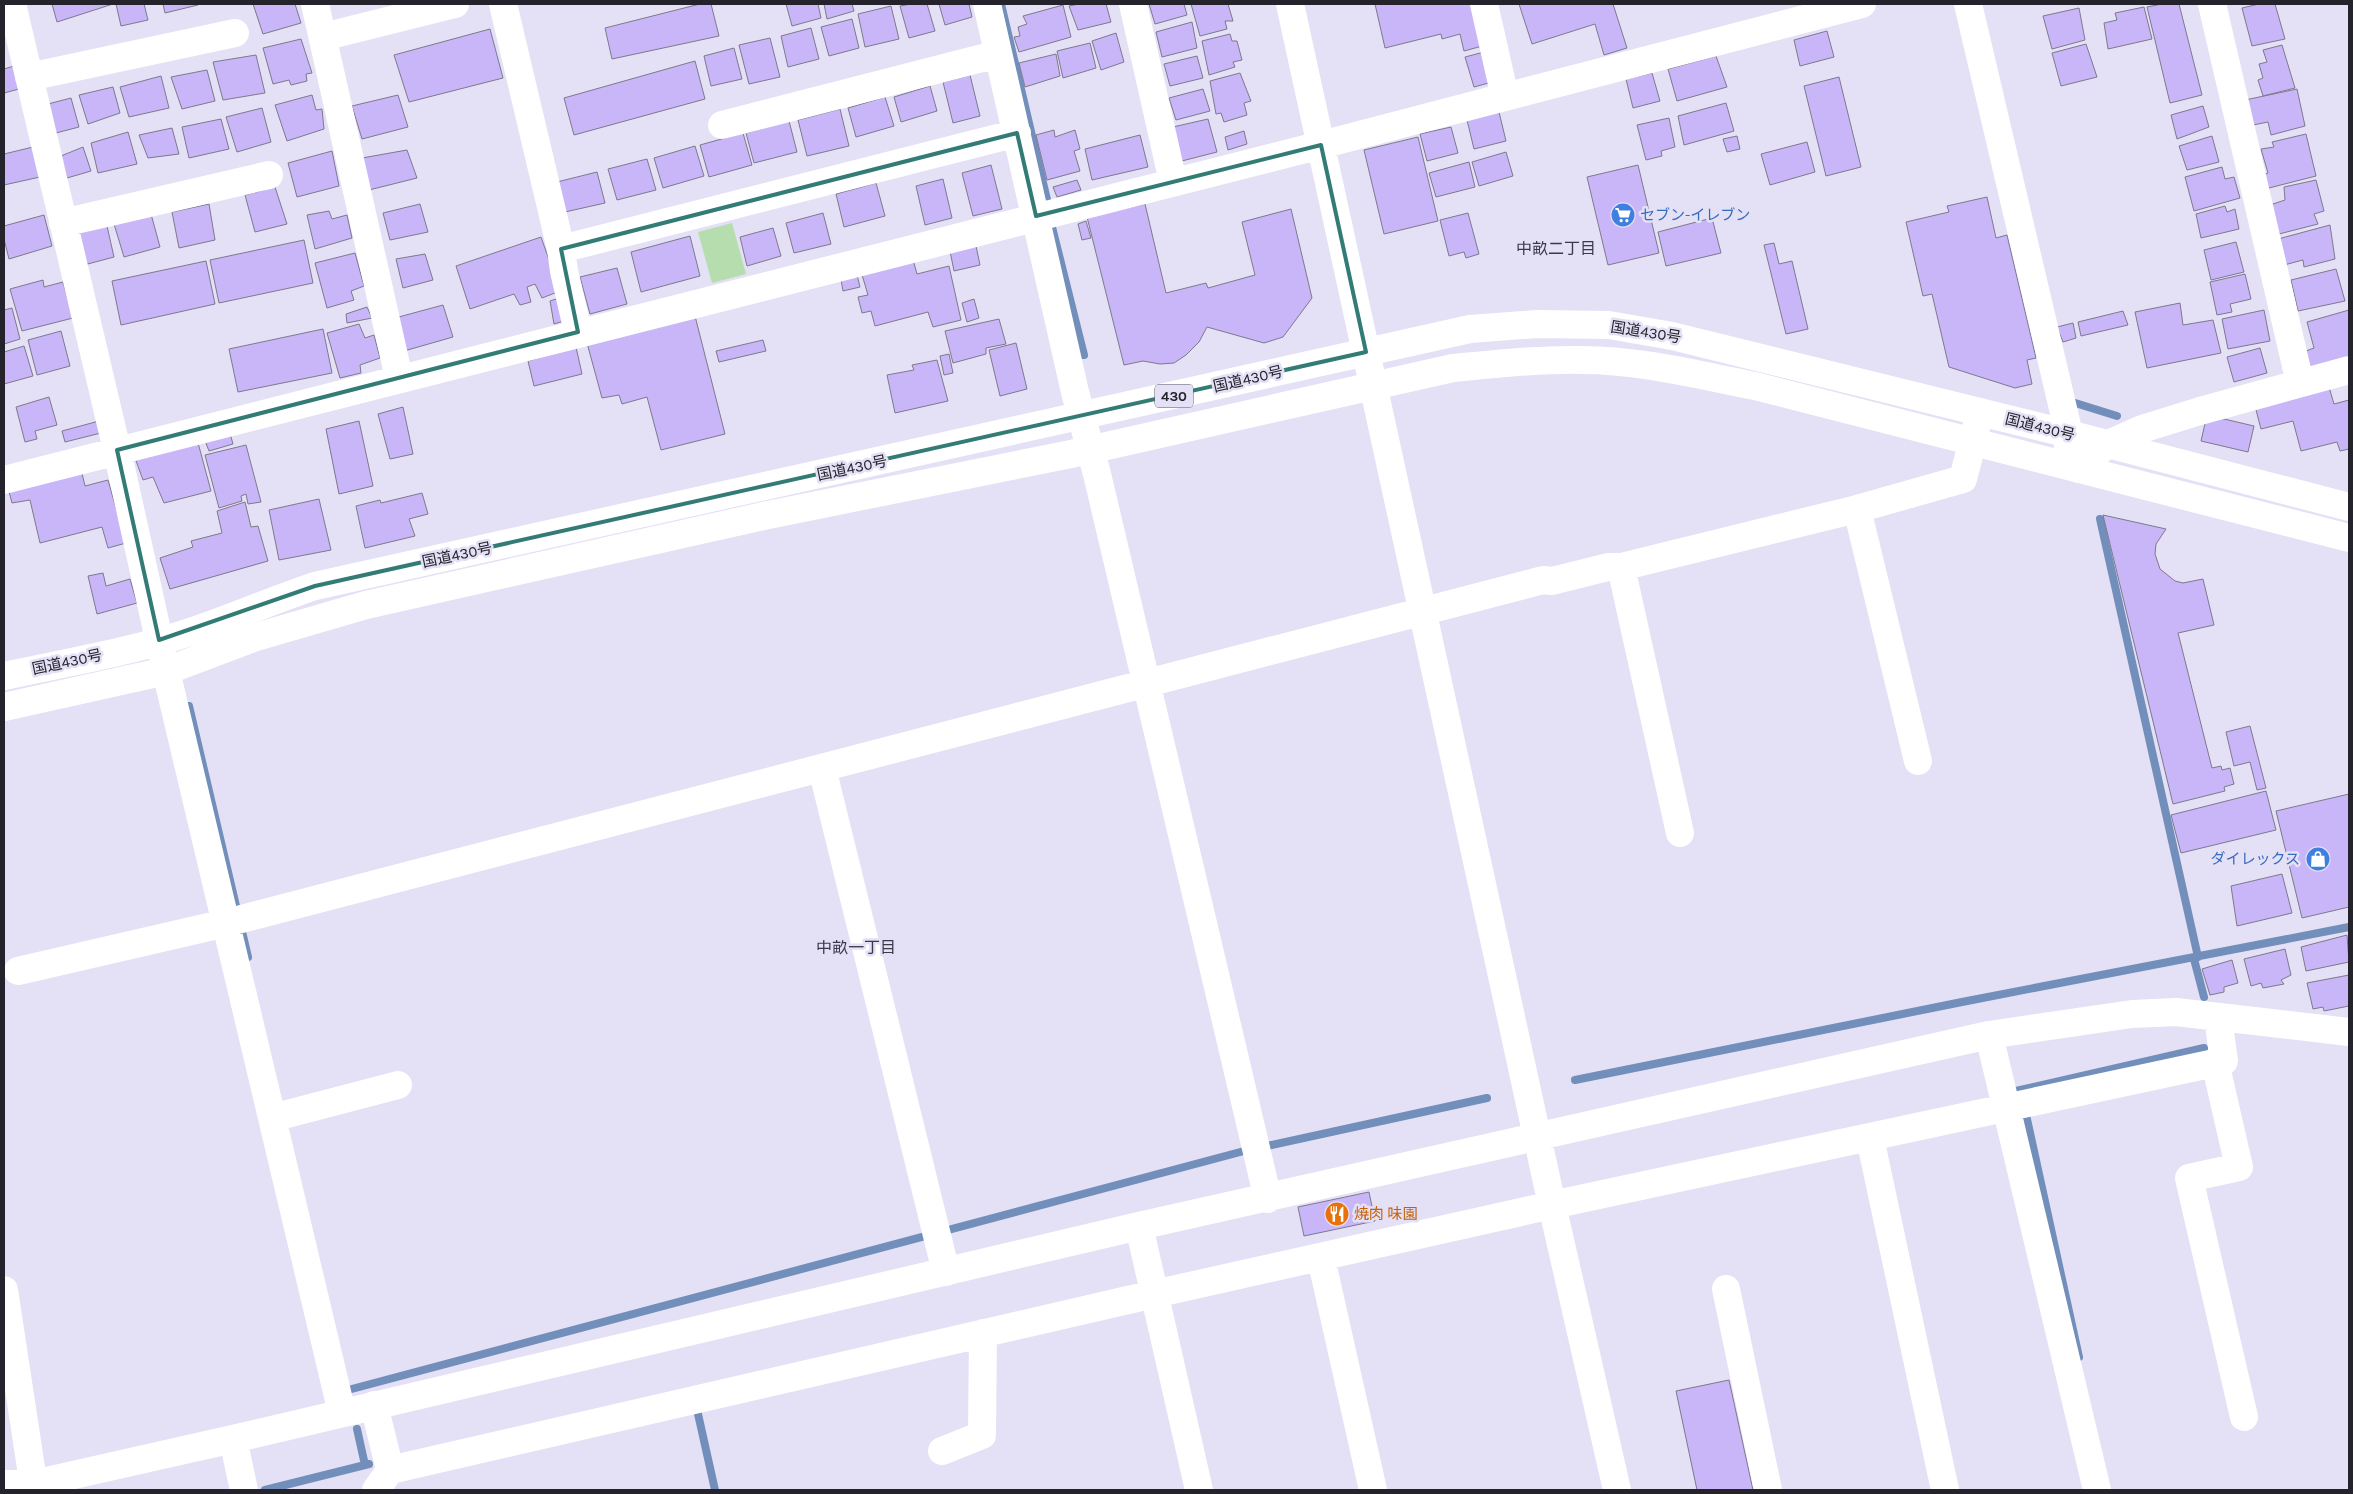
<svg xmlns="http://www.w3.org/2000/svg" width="2353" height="1494" viewBox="0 0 2353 1494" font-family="Karla,'Noto Sans JP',sans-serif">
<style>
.green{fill:#b6ddad}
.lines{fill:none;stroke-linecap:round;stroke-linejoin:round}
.stream{stroke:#728eba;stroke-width:8}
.building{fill:#c8b6f8;stroke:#7e798c}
.minor{stroke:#fff;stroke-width:28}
.highway{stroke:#fff;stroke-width:28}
.marked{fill:none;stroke:#337b75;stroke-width:4;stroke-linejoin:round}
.labels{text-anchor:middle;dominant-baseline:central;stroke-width:5;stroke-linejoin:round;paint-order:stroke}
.shield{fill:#e4e0f5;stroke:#5e5b67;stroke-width:1}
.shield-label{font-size:14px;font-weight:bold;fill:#24222a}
.shop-label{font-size:15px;fill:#366cbe;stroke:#e4e0f5;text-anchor:start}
.street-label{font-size:15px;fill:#24222a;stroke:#e4e0f5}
.food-label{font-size:15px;fill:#c56008;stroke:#e4e0f5;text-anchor:start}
.neighbourhood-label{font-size:16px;fill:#3d3849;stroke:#e4e0f5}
</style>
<rect width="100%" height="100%" fill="#e4e0f5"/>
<path class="green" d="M732,223L746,274L712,283L698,232Z"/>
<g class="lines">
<path class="stream" d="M1001,4L1048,204
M1052,227L1084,355
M2072,402L2117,416
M2100,519L2198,957
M189,706L248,957
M2194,959L2204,997
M1575,1080L1962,1002L2349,927
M2007,1093L2204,1048
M2025,1110L2079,1357
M1267,1146L1487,1098
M348,1390L1244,1151
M696,1405L715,1490
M357,1429L365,1465
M265,1490L369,1464"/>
</g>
<path class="building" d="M52,4H113L57,22Z
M116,4H144L148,20L121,26Z
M163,4H197L198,5L165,13Z
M253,4H295L301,23L263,34Z
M700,4H711L719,36L612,59L605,28Z
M786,4H818L821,18L792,26Z
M824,4H852L854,11L827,19Z
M911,4H927L935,31L909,38L900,6Z
M939,4H969L972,17L945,25Z
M1079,4H1106L1111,22L1078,30L1069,6Z
M1149,4H1184L1187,15L1155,24Z
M1191,4H1228L1233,21H1225L1227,29L1200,36Z
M1375,4H1476L1486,45L1464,51L1460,34L1442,39L1441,34L1385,48Z
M1519,4H1613L1627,48L1604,55L1595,24L1532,44Z
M2162,4H2179L2202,95L2170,103L2147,7Z
M2259,4H2275L2285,39L2252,46L2242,8Z
M1063,5L1071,37L1019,52L1014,37L1020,36L1018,27L1027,24L1023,16Z
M891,6L899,39L865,47L858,14Z
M2144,7L2152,39L2108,49L2104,23L2117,20L2115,13Z
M2079,8L2085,40L2052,49L2043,16Z
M852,19L859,48L829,56L821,27Z
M1192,22L1197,48L1162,57L1156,32Z
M811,28L819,59L788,67L781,36Z
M490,29L503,78L409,102L394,55Z
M1827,31L1834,57L1800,66L1794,40Z
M1116,33L1124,62L1101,70L1092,41Z
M1230,34L1232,41H1237L1242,60L1233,62L1235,67L1209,75L1202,41Z
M770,38L780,77L749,84L739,45Z
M301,39L312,73L306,74L307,81L291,85L289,80L273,84L263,48Z
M1090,43L1096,68L1063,78L1057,51Z
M2086,44L2097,77L2061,86L2052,53Z
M2282,45L2295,88L2263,96L2258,80L2263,78L2259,64L2267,62L2263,50Z
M734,48L742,79L711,86L704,56Z
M1488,51L1496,81L1474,87L1465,57Z
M1056,54L1060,76L1025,87L1019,63Z
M256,55L265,93L223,100L213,62Z
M1197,56L1203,78L1170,86L1164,64Z
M1716,56L1727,87L1677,101L1668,69Z
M695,61L705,99L574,135L564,98Z
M14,66L19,89L4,93V69Z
M207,70L215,101L182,109L171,77Z
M1240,73L1251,101L1244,103L1247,115L1224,122L1221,113L1216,114L1210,81Z
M1652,73L1660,101L1633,108L1626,79Z
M970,75L980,116L953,123L943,82Z
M161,76L169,108L129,117L120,87Z
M1839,77L1861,167L1826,176L1804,86Z
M930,86L937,111L901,122L894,97Z
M113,87L120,113L88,124L79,95Z
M1203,89L1210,111L1176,120L1169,98Z
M2297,89L2305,126L2271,135L2268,122L2253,125L2245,100Z
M312,95L316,110L322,109L324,129L287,141L275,105Z
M398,95L408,127L362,139L352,106Z
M885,97L894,126L856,137L848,108Z
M71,98L79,127L52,134L44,105Z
M1726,103L1734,131L1684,145L1678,116Z
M2203,106L2209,127L2177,139L2171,115Z
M262,108L271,142L237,152L226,117Z
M840,109L849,146L807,156L798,120Z
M1499,112L1506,141L1474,149L1467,120Z
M1669,118L1675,147L1661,151L1662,156L1646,160L1637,125Z
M221,119L229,149L189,158L182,127Z
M1208,119L1217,152L1174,163L1164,129Z
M789,121L797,152L754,163L746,133Z
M1451,127L1458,153L1427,161L1420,134Z
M172,128L179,154L148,158L139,135Z
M1054,130L1055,137L1075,130L1080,149L1074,151L1080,171L1047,180L1036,135Z
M1244,131L1247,144L1228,150L1225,137Z
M128,132L137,164L98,173L91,143Z
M743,133L752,165L709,177L700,145Z
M2306,134L2316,176L2265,189L2263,175L2268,173L2261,149L2274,147L2272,142Z
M1140,135L1148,167L1092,180L1085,149Z
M1737,136L1740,149L1727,152L1723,139Z
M2212,136L2219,162L2187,170L2179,146Z
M1418,137L1438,221L1384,234L1364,150Z
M1807,142L1815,172L1770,185L1761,154Z
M695,146L704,176L663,188L654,158Z
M33,147L40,177L4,185V154Z
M83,147L91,171L67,178L61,156Z
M407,150L417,178L369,190L362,158Z
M332,151L339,186L297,197L288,163Z
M1506,152L1513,176L1479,186L1472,162Z
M647,159L656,190L617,200L608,169Z
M1469,162L1475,187L1436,197L1429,173Z
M991,165L1002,209L973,216L962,173Z
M1638,165L1659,253L1608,265L1587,177Z
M2222,167L2225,179L2234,177L2240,198L2194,211L2185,177Z
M597,172L605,203L565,212L557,182Z
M943,179L952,218L925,225L916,186Z
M1077,180L1081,190L1057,197L1053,187Z
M2316,180L2324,211L2314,214L2318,224L2279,234L2270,205L2285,200L2284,187Z
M876,183L885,216L844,227L836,194Z
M275,187L287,224L255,232L245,195Z
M1987,197L1996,238L2007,235L2036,358L2027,360L2032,384L2015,388L1949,367L1932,294L1923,296L1906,222L1949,212L1947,206Z
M209,204L215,240L179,248L172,212Z
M420,204L428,232L390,240L383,213Z
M1145,204L1166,293L1206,283L1208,288L1255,275L1242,222L1291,209L1312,298L1283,337L1264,343L1207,327L1199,342L1186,355L1174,363L1160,364L1143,361L1124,365L1087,217Z
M2225,206L2227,212L2235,209L2239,229L2201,238L2196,214Z
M329,211L332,219L347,215L352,238L315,249L307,215Z
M823,213L831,244L794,253L786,223Z
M1468,213L1479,254L1466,258L1464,252L1449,256L1440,220Z
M151,214L160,247L124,257L114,224Z
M44,215L52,246L9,259L4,239V226Z
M1712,218L1721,253L1666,266L1658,232Z
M1086,221L1091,238L1082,240L1078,224Z
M2330,225L2335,259L2304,267L2303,260L2284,265L2278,239Z
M107,226L114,257L84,265L76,234Z
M773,228L781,256L747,266L740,237Z
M690,236L700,276L641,292L631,252Z
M541,237L560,291L542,298L535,284L527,287L531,302L520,305L514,294L470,309L456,266Z
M304,240L313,283L219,303L210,260Z
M975,241L980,265L954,271L949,246Z
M2236,242L2244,272L2211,280L2204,250Z
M1774,243L1779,264L1792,261L1808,329L1786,334L1764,245Z
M355,253L364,286L351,291L354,300L327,308L315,263Z
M425,254L433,280L403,288L396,259Z
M912,256L917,274L949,266L961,320L933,327L928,312L875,326L871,311L862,313L858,297L868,295L860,268Z
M206,261L215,304L121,325L112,281Z
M617,268L627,304L590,314L580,277Z
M2336,269L2345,301L2298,311L2291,280Z
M856,271L860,287L843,291L840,274Z
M2245,274L2251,299L2230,304L2232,312L2217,315L2210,282Z
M43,280L44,287L63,282L73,318L22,331L10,289Z
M559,298L567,320L554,324L550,301Z
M974,299L979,318L967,322L962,303Z
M2180,303L2183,325L2213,320L2221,353L2147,368L2135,312Z
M443,305L453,337L404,351L395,318Z
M367,307L372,318L347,323L346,314Z
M12,308L20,339L4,344V310Z
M2264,310L2270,341L2228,349L2222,319Z
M2349,310V358L2308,370L2303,352L2314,348L2307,322Z
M2123,311L2128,325L2081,336L2078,322Z
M695,316L725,434L661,450L647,397L622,404L619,395L602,398L587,343Z
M999,319L1006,344L986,348V354L953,363L945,331Z
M2073,323L2076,338L2063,342L2057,327Z
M359,324L365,338L374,335L380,358L360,365L361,373L340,378L327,333Z
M323,329L332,373L238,392L229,349Z
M61,331L70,366L37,375L28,340Z
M763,340L766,351L719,362L716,351Z
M1016,343L1027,389L1000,396L989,350Z
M24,346L33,376L4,384V352Z
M576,347L582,374L534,386L528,361Z
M2260,348L2267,373L2234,382L2227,357Z
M949,354L953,373L944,375L940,356Z
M937,360L948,401L895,413L887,375L914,370L912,365Z
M2329,387L2334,404L2349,400V449L2340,451L2337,442L2301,451L2293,421L2261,429L2255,406Z
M49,397L57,425L35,431L37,439L25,442L16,407Z
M403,407L413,454L390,459L378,414Z
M2207,415L2254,426L2248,452L2201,441Z
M99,421L101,433L65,442L62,431Z
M359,421L373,486L339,494L326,429Z
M229,430L233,444L209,451L204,438Z
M197,439L211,491L164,503L153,477L143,480L135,458Z
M246,445L261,502L248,504L246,494L241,496L242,501L219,508L205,455Z
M80,465L85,486L108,480L126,543L108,548L102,527L40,543L30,500L12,503L7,484Z
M422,493L428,514L409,519L415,536L365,548L356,506L380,500L381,503Z
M319,499L331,550L279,560L269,510Z
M245,502L251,527L258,526L268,561L170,589L160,558L193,547L191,541L222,533L217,511Z
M2103,515L2166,529L2156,544L2155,554L2160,569L2175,581L2183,583L2203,579L2214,625L2178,633L2212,768L2221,766L2222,770L2230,768L2234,784L2224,787L2225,791L2173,804Z
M103,573L106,586L130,579L137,603L97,614L88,576Z
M2250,726L2266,788L2257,790L2250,762L2234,766L2226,732Z
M2266,791L2276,830L2181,853L2171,815Z
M2349,794V907L2302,918L2276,811Z
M2282,874L2292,913L2237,926L2231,886Z
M2347,935L2349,962L2306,971L2301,947Z
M2285,949L2291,975L2281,980L2284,984L2263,988L2261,983L2251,986L2244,959Z
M2232,960L2238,983L2224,987V992L2210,995L2202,969Z
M2349,975V1006L2324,1011L2323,1007L2313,1009L2307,983Z
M1369,1192L1375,1221L1304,1236L1298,1207Z
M1729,1380L1753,1490H1697L1676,1391Z"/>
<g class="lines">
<path class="minor" d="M12,4L117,450L166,671L342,1413
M315,4L399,378
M503,4L561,249L564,271L578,332
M987,4L1075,392L1097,474L1268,1199
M1133,4L1173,182
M1290,4L1552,1205L1617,1490
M1484,4L1505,97
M1968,4L2069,434L2066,465
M2212,4L2300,383
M323,37L455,4
M29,77L235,33
M722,125L998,54
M63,223L269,175
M561,249L1017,133
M2079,469L2106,445L2142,429L2200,411L2349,370
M4,480L1321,145L1862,4
M1857,509L1918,761
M1621,567L1680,833
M822,768L946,1272
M18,971L226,923L1543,580L1552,581L1608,567H1621L1857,509L1963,479L1980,412
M1989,1035L2097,1490
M2215,1062L2239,1167L2189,1178L2244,1417
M272,1118L398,1085
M1870,1138L1945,1490
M1139,1226L1199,1490
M1321,1258L1373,1490
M1726,1289L1768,1490
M4,1290L33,1481
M374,1405L390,1470L376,1490
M233,1439L244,1490
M942,1451L982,1435L983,1333
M390,1470L1154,1294L1552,1205L2224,1061L2218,1018
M4,1484L47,1481L233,1439L1139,1226L1989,1035L2132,1014L2176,1012L2349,1032"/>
<path class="highway" d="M4,676C64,663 131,652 190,632C232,618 273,600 315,586L1470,329L1537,324L1609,325L1672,336L2069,434L2349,507
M4,707L166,671L256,637L366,605L768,515L1071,454L1453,368C1496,364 1539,359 1582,360C1640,360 1698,375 1755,386L2349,538"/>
</g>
<path class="marked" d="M1017,133L1036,216L1321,145L1366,352L315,586L159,640L117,450L578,332L561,249Z"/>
<defs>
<symbol id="supermarket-disc" viewBox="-11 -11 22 22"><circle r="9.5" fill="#3f7fe0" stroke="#e4e0f5"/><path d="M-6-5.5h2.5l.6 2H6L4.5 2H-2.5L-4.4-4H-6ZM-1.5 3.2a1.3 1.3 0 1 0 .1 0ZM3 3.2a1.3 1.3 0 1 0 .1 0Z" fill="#fff"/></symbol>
<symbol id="shop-disc" viewBox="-11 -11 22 22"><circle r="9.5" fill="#3f7fe0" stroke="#e4e0f5"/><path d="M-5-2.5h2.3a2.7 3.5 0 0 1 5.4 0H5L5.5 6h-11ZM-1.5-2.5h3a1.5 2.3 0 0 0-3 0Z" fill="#fff"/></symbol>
<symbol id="restaurant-disc" viewBox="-11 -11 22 22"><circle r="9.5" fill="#e8710a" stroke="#e4e0f5"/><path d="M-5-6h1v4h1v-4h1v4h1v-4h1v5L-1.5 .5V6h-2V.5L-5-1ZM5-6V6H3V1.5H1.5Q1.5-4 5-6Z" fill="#fff"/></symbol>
</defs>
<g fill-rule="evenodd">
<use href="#supermarket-disc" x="1609" y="201" width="28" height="28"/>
<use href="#shop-disc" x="2304" y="845" width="28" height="28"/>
<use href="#restaurant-disc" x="1323" y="1200" width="28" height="28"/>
</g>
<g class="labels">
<rect class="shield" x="1155" y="384.5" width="38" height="23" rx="4"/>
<g class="shield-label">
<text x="1174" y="396">430</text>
</g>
<g class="shop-label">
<text x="1640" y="215">セブン-イレブン</text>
<text x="2300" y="859" text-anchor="end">ダイレックス</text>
</g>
<g class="street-label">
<text transform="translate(1646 332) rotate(9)">国道430号</text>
<text transform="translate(1248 379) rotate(-13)">国道430号</text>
<text transform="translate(2040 427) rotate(14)">国道430号</text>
<text transform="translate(852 468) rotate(-12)">国道430号</text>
<text transform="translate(457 555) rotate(-12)">国道430号</text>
<text transform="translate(67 662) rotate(-12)">国道430号</text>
</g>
<g class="food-label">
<text x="1354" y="1214">焼肉 味園</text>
</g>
<g class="neighbourhood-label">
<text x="1556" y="248">中畝二丁目</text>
<text x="856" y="947">中畝一丁目</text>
</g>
</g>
<rect width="2353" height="1494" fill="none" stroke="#24222a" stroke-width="10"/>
</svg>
